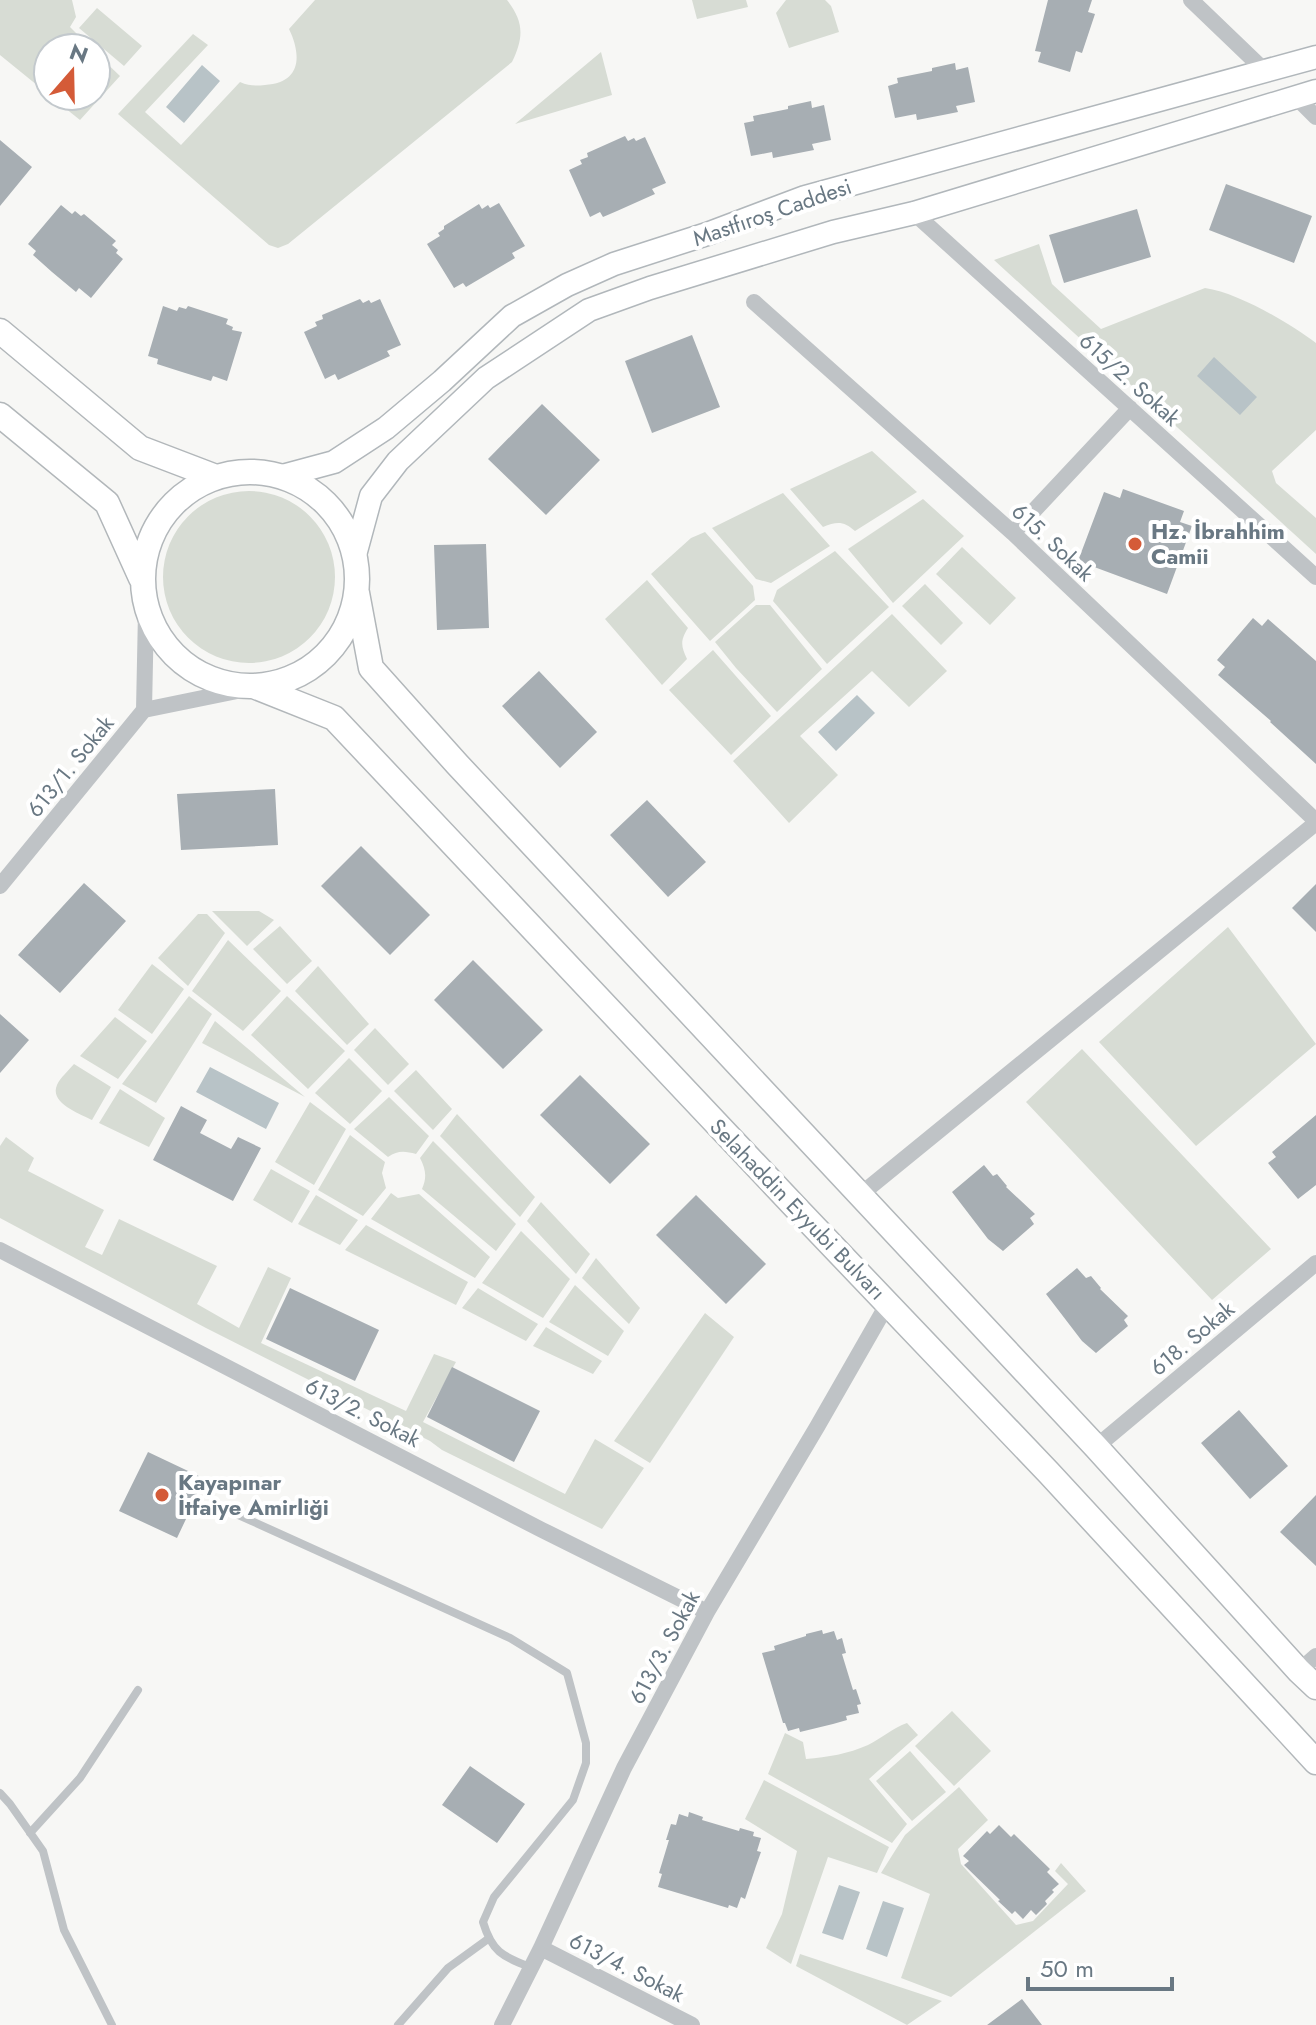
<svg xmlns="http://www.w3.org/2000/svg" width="1316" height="2025" viewBox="0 0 1316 2025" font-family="Jost,sans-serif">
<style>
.green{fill:#d7dcd4}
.water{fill:#b8c3c7}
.building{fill:#a7aeb3}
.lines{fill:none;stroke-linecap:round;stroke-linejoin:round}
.secondary-casing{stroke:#b1b7bb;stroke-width:25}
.primary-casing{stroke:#b2b7ba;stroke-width:27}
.lane{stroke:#bfc3c6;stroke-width:8}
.street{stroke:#bfc3c6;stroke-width:16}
.secondary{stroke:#fff;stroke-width:22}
.primary{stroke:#fff;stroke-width:24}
.poi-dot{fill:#d45b38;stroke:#fff;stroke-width:3}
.labels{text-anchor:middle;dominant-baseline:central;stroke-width:8;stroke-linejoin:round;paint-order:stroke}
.street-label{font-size:22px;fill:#697883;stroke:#fff}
.poi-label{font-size:22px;font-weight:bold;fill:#697883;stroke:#fff;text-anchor:start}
</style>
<rect width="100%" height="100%" fill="#f7f7f5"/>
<path class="green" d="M0,0H72L76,17L70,27L91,48H48V94L0,55Z
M315,0H507C524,22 524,37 512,62L288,244L278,248L269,245L118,114L193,34L208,45L145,112L181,145L240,82C249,86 255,86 265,85C301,83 302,56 289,29Z
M692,0H746L748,7L697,19Z
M786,0H825L831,6L839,32L789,48L776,13Z
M97,8L142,46L124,66L79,28Z
M601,52L612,95L515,124Z
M96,53L120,76L80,120L50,96H96Z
M1039,244L1052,284L1101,329L1205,288C1239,293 1289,323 1316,343V430L1272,471L1276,483L1316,518V554L994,260Z
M872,451L917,492L855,531C844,521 837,521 823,527L790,489Z
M163 577a86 86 0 1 1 172 0a86 86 0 1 1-172 0Z
M783,493L830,546L771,583L756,579L712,528Z
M923,499L964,536L893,603L848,549Z
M705,532L753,586L755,600L710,641L651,574L691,538Z
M962,547L1016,598L990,625L936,574Z
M835,551L889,607L827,664L773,601L777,590Z
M647,580L688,628C680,641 681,646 687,659L662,685L605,619Z
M925,584L963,623L941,645L902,606Z
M756,605H770L822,669L777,712L736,668L715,642Z
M892,614L947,671L909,707L872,671L800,736L838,775L789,823L733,761Z
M713,650L771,716L731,755L669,690Z
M212,911H259L274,920L247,946Z
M198,914H207L225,933L188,986L158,958Z
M280,926L312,961L287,984L253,949Z
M1228,927L1316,1044L1196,1146L1099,1042Z
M228,940L281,991L243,1031L192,991Z
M152,964L184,989L152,1034L118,1010Z
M318,966L369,1024L347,1045L295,991Z
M189,996L212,1014L156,1103L122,1084Z
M287,996L345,1051L308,1089L251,1035Z
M115,1017L147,1041L118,1079L80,1056Z
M215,1021L305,1097L202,1043Z
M375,1028L409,1064L388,1085L354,1050Z
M1082,1049L1271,1249L1212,1300L1026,1102Z
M349,1058L382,1091L350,1124L315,1093Z
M74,1064L111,1087L92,1120C80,1114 49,1103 57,1085C60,1078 69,1070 74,1064Z
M416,1070L452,1109L433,1130L394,1091Z
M120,1089L165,1118L149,1147L99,1123Z
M389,1097L429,1136L416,1154C405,1151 398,1150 388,1157L354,1129Z
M310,1102L346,1129L314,1185L275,1162Z
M457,1114L535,1197L520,1217L440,1136Z
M350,1135L385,1162L382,1173L386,1188L363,1216L318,1190Z
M6,1137L34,1158L28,1171L104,1210L85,1247L102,1255L119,1219L217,1266L197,1304L239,1328L268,1267L291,1278L261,1343L406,1411L434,1354L456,1362L423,1422L565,1494L595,1439L644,1468L602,1529L442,1450L430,1441L206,1328L0,1218V1146Z
M433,1141L516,1224L496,1251L422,1189C427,1177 426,1170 420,1158Z
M271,1169L310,1191L292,1223L253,1200Z
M391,1193L398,1198L419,1194L490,1257L475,1278L371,1219Z
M316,1195L358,1220L340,1245L298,1224Z
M541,1202L590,1254L576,1274L527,1221Z
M366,1225L468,1282L456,1305L345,1250Z
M521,1231L570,1279L543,1318L482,1283Z
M596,1258L640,1308L629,1324L582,1278Z
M575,1285L624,1331L608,1356L549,1322Z
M478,1288L538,1324L526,1341L462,1308Z
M705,1313L734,1337L650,1463L614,1441Z
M546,1327L602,1361L593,1374L533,1346Z
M952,1711L991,1751L954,1786L915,1746Z
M907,1723L918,1735L869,1779L907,1824L892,1843L768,1774L785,1733L803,1742L806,1759C828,1757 848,1754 868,1745C882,1738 893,1728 907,1723Z
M910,1751L946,1792L912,1821L876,1781Z
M764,1780L889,1847L877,1873L828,1857L791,1964L766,1948L782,1914L797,1851L745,1819Z
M959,1787L988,1820L958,1849L961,1864L1016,1925L1033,1921L1068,1884L1055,1871L1061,1863L1086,1891L951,1997L901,1978L930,1894L881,1873L905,1835Z
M800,1954L942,2001L907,2025L796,1966Z"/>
<path class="water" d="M202,65L220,81L184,123L166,107Z
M1214,357L1257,397L1240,415L1197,376Z
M857,695L875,713L836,751L818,732Z
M210,1067L279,1103L266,1129L196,1092Z
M839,1885L860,1892L843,1940L822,1933Z
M883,1901L904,1908L887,1957L866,1949Z"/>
<path class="building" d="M1048,0H1092L1088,12L1095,14L1082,53L1076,51L1070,72L1038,62L1041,52L1035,51Z
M955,63L956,70L968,67L975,102L956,106L958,112L943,115L917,120L916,114L895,118L888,86L898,83L897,78L932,71V68Z
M811,101L812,108L824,105L831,140L812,144L814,150L773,158L772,152L751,156L744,123L754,121L753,116L788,109V106Z
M625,136L628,141L634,138L636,141L645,137L666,183L652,189L655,194L617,211L603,217L600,212L590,217L569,170L582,164L580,160L588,157L587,153Z
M0,140L32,167L0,206Z
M1226,184L1312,216L1294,263L1209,230Z
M499,203L525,246L512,253L515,258L466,287L463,283L454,288L427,244L440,236L438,233L444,229V226L479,204L482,209L488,205L490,208Z
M61,205L72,214L75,211L81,216L84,214L116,241L112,245L118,250L116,253L123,259L91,298L79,288L76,292L52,272L33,255L36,251L28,244Z
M1137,209L1151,257L1064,283L1049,235Z
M360,299L363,303L369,300L371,303L380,299L401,345L387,351L390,356L338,380L335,374L325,379L304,332L317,326L315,322L323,319L322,315Z
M163,306L177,311L179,307L186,309L188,306L228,319L226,324L233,327L232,330L242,332L227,381L213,376L211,381L182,372L157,364L158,359L148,356Z
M692,335L720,407L652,433L625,361Z
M542,404L600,460L546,515L488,459Z
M1123,489L1184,511L1180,522L1192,526L1167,594L1078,561L1104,492L1120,498Z
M486,544L489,628L437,630L434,545Z
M1253,618L1262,626L1268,619L1316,661V764L1270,722L1271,721L1218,675L1225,667L1217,660Z
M539,671L597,732L560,768L502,706Z
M275,789L278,845L181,850L177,794Z
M647,800L706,862L668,897L610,835Z
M361,846L430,915L390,955L321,886Z
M84,883L126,921L60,993L18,955Z
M1316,884V932L1292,908Z
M473,960L543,1030L503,1069L434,1000Z
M0,1014L29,1040L0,1073Z
M580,1075L650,1144L610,1184L540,1115Z
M181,1106L207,1120L200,1133L231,1149L238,1137L261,1148L233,1201L153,1160Z
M1316,1115V1185L1298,1199L1268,1163L1276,1157L1272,1152Z
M984,1165L993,1176L997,1174L1007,1186L1006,1187L1035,1214L1030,1218L1034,1224L1003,1251L988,1239L952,1192Z
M696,1195L766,1264L726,1304L656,1235Z
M1077,1268L1086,1278L1091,1276L1101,1288L1100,1289L1128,1316L1124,1320L1128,1326L1096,1353L1082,1341L1046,1294Z
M290,1288L379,1330L355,1381L266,1339Z
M452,1367L540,1411L514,1462L427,1417Z
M1239,1410L1288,1466L1250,1499L1201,1443Z
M148,1452L205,1479L177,1538L119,1511Z
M1316,1495V1566L1280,1532Z
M822,1630L823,1634L834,1631L837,1640L842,1638L846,1653L842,1654L853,1690L856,1689L861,1704L857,1705L859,1713L846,1716L847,1720L833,1724L800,1732L799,1728L788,1731L785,1723H783L762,1653L775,1650L774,1646L806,1636V1634Z
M470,1766L525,1804L497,1843L442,1805Z
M689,1812L703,1817L702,1820L739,1831L740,1828L754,1832L753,1836L761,1838L757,1851L761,1852L756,1866L745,1899L741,1897L737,1908L729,1905L728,1908L658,1887L662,1874L659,1873L669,1840H666L671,1824L676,1825L679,1814L688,1817Z
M999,1825L1011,1837L1014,1834L1050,1869L1047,1872L1059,1884L1052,1890L1054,1892L1045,1901L1047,1904L1036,1915L1031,1910L1023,1919L1015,1911L1012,1914L998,1901L1000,1900L964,1865L969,1861L963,1856L987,1831L990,1834Z
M1022,1999L1042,2025H987Z"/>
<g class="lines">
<defs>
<path id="secondary" d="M282,476L334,462L386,428L442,381L512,316L567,285L614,264L707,234L805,197L1316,57
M355,555L371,496L398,461L486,378L589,310L650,288L833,232L914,213L1316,91"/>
<path id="primary" d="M0,331L140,448L216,477
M0,415L107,503L141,578
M143 579a107 107 0 1 1 214 0a107 107 0 1 1-214 0Z
M357,593L371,668L457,764L1096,1447L1299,1671L1316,1687
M256,687L334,718L799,1211L1049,1473L1316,1762"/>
</defs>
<use href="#secondary" class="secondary-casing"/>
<use href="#primary" class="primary-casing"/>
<path class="lane" d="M234,1513L510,1638L567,1673L586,1743V1763L573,1800L494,1897L483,1922C492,1952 502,1956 530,1967
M0,1793L10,1804L43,1851L64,1930L112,2025
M30,1833L80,1778L138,1690
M398,2025L448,1968L488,1939"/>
<path class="street" d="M1191,0L1265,71
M1296,97L1316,117
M914,213L1316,577
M754,302L1013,533L1316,821
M1013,533L1130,408
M146,612L144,710L256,687
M0,886L144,710
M860,1195L1316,823
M0,1250L542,1530L707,1612
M1096,1447L1316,1263
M1299,1671L1316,1656
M541,1948L692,2025
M502,2025L541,1948L624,1768L707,1612L817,1427L888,1303"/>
<use href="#secondary" class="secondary"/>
<use href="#primary" class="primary"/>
</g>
<g class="poi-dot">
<circle cx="1135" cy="544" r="8"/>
<circle cx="162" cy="1495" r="8"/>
</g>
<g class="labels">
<g class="street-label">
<text transform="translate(772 212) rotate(-19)">Mastfıroş Caddesi</text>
<text transform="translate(1130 379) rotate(42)">615/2. Sokak</text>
<text transform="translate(1053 542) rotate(43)">615. Sokak</text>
<text transform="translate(70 766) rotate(-51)">613/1. Sokak</text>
<text transform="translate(798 1209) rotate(46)">Selahaddin Eyyubi Bulvarı</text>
<text transform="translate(1192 1338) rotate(-40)">618. Sokak</text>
<text transform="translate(363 1412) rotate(27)">613/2. Sokak</text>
<text transform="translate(664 1647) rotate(-62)">613/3. Sokak</text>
<text transform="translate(627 1967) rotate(27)">613/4. Sokak</text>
</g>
<g class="poi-label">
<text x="1151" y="531">Hz. İbrahhim<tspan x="1151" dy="25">Camii</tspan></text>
<text x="178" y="1482">Kayapınar<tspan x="178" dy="25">İtfaiye Amirliği</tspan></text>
</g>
</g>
<g transform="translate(72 72) rotate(20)"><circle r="38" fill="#ffffff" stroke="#c3c9cd" stroke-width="2"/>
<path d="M0-6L14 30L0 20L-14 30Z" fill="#d45b38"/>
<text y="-12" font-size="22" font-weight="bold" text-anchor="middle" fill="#697883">N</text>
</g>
<path d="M1028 1977v12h144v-12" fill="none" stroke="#697883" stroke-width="4"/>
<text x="1040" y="1977" font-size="24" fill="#697883" stroke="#ffffff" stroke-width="6" paint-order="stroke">50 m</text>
</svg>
